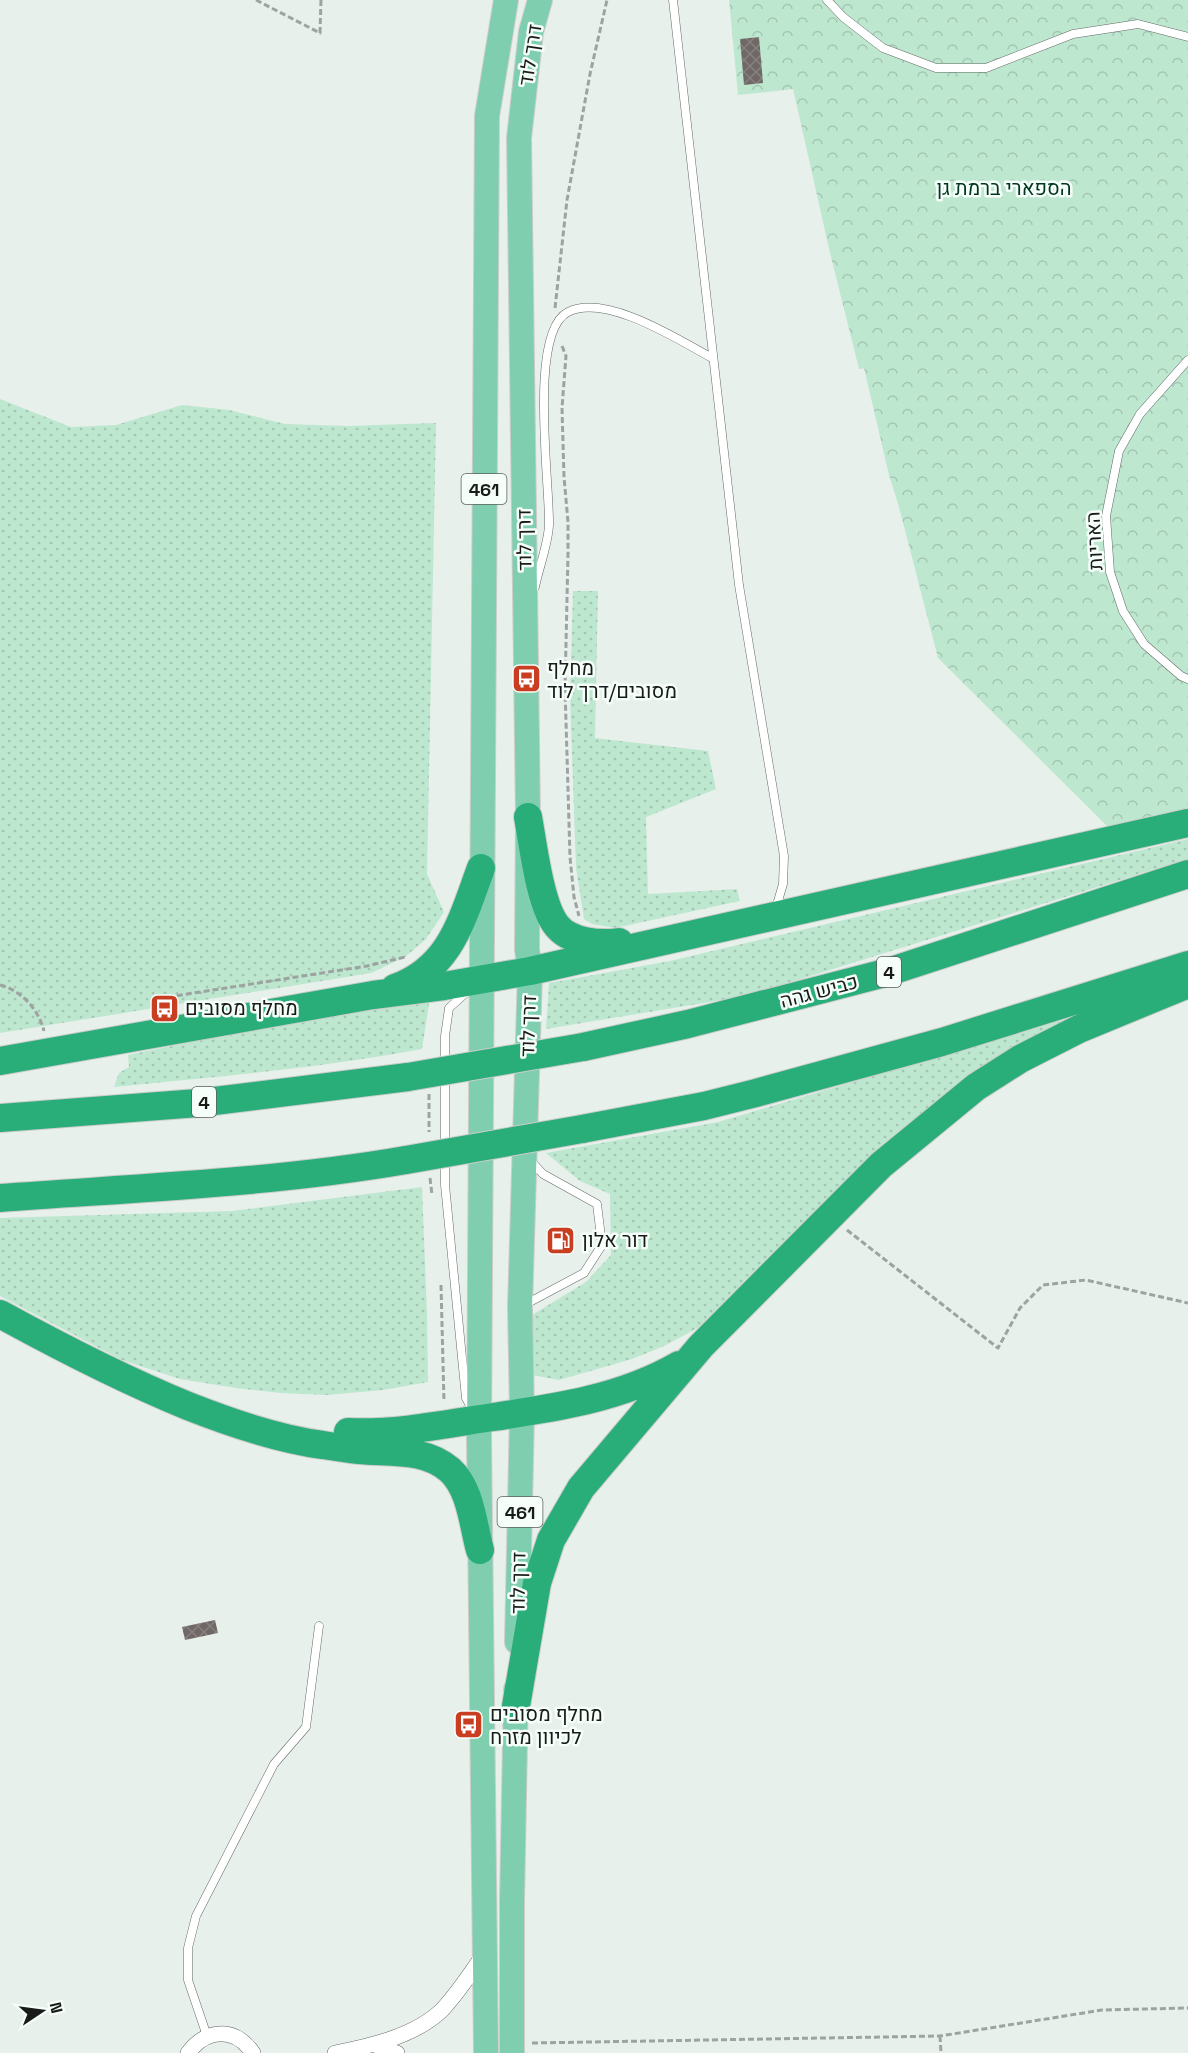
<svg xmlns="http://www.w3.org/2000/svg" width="1188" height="2053" viewBox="0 0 1188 2053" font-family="'Space Grotesk',Heebo,sans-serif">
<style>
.grass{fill:url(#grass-dots)}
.park{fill:url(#park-crowns)}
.building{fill:url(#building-cross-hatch)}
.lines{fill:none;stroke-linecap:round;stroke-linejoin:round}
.lane-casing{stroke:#636a66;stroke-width:9}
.street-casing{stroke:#636a66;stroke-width:16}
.primary-casing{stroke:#cccdcc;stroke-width:26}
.highway-casing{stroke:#cccdcc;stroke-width:30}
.path{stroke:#9da3a0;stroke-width:3;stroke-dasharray:6 3;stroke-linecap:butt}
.lane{stroke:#fff;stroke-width:8}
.street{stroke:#fff;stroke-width:15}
.primary{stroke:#7fceaf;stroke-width:24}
.highway{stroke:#29ad79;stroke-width:28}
.highway-bridge-casing{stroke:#cccdcc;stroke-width:30;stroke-linecap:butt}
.highway-bridge{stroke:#29ad79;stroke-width:28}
.labels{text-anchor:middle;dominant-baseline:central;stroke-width:5;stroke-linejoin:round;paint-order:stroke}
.shield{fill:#f5fef9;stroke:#5a5f5c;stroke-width:1.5}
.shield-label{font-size:18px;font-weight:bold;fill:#181b19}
.street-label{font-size:20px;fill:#181b19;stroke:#f5fef9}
.park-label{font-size:20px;fill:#003521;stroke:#f5fef9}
.poi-label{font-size:20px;fill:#181b19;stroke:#f5fef9;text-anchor:start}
</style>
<defs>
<pattern id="grass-dots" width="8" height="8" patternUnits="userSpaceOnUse" patternTransform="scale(1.5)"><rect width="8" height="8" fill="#bee7d0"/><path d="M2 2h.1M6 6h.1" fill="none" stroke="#a3c6b2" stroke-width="1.8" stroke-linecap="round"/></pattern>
<pattern id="park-crowns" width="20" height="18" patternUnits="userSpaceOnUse" patternTransform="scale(1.5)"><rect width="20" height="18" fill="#bee7d0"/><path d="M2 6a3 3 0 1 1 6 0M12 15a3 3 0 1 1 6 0" fill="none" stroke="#a3c6b2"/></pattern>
<pattern id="building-cross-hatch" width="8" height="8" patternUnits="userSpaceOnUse" patternTransform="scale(1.5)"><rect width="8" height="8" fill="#706866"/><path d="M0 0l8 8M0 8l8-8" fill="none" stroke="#86817f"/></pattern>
</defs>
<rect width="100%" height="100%" fill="#e8f0ec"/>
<path class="grass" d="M0,399L71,427L116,425L182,405L229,410L285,424L347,426L436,423L427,874L444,912L426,939L405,957L371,973L0,1033Z
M573,591H598L595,738L708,751L716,789L646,817L648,894L737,889L740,901L615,928L592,924L584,919L576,868L570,696Z
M1188,839V859L746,996L546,1029L549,983L670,961Z
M430,998L422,1049C320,1068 217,1077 114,1087L119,1073L129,1067L128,1055L378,1003Z
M1106,1007L1037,1035L705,1324L664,1346L632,1359L559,1380L532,1375V1315L586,1282L611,1255L610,1194L580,1181L546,1153L718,1122Z
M422,1187L427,1314L428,1382L383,1390L327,1395L281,1393L236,1388L180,1379L122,1360L0,1296V1218L232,1211Z"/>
<path class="park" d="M729,0H1188V812L1109,828L938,658L899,507L889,475L864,368L859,369L830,253L793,89L738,95Z"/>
<path class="building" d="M759,37L763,83L744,85L740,39Z
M215,1620L218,1633L185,1640L182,1627Z"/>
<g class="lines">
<defs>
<path id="lane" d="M673,0L739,585L784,856L783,884L776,908
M827,0L843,17L883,48L936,68H986L1073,34L1138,24L1188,37
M1188,360L1140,414L1119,451L1106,516L1110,572L1123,611L1144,644L1181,676L1188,679
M535,587C539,567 548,545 549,525C550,483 528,332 568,312C606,293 679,340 712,358
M445,1147V1036L449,1008L468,991
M445,1159V1185L466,1398L472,1409
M524,1305L584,1273L602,1245L597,1204L543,1174L529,1159
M207,2036L188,1980V1948L196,1916L274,1764L306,1727L319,1626"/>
<path id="street" d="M375,2045L397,2053
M188,2053C207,2028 235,2027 253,2053
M335,2053C371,2046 415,2036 442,2010C458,1993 471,1973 484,1954"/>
<path id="primary" d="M517,1642L522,1413L520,1307L530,971L527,949L528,817L519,138L531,32L540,0
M486,2053L479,1437L487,116L506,0
M512,2053V1902L516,1689"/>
<path id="highway" d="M528,817C533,844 540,906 557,926C570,942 599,945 619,942
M395,988C451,968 462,919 481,868
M583,1047L688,1024L885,973L1188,874
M0,1061L373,995L444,986L530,971L1188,823
M0,1118L198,1103L408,1077
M582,1129L704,1106L756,1093L942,1042L1188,965
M0,1198C135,1188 273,1183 406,1160
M0,1314C62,1348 122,1379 188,1406C231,1423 277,1439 323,1445C335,1447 347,1449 359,1450C391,1453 425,1448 450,1470C471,1489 473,1525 480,1550
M348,1432C392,1434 436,1426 480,1419C547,1409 619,1400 679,1365
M516,1706L537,1583L551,1540L581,1488L701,1346L881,1165L976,1087L1020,1059L1079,1029L1188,984"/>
</defs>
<use href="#lane" class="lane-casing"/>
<use href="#street" class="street-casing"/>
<use href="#primary" class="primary-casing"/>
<use href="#highway" class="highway-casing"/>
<path class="path" d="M256,0L320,33L321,0
M555,308L567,200L590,74L607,0
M562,346L566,356L562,408L564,477L568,522V554L565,688L570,857L574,897L579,916
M0,985C21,990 39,1010 44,1031
M168,997L367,966L405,957
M429,1094V1132
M430,1178L432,1195
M847,1230L998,1348L1020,1308L1043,1285L1086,1280L1188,1303
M441,1285L444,1402
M940,2036L941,2053
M532,2043L940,2036L1102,2010L1188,2008"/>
<use href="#lane" class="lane"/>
<use href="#street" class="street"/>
<use href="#primary" class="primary"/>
<use href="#highway" class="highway"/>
<defs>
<path id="highway-bridge" d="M408,1077L583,1047
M406,1160L582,1129"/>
</defs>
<use href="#highway-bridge" class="highway-bridge-casing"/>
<use href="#highway-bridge" class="highway-bridge"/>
</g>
<defs>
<symbol id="bus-square" viewBox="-11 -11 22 22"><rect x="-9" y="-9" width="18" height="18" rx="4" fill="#c93e21" stroke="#f5fef9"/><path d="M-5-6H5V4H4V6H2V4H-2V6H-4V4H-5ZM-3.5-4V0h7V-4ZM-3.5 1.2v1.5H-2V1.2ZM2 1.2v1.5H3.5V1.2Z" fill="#fff"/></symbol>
<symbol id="fuel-square" viewBox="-11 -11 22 22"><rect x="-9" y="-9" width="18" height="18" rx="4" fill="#c93e21" stroke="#f5fef9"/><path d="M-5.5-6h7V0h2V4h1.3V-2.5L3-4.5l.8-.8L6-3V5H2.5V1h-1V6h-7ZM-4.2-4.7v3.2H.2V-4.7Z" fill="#fff"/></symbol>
</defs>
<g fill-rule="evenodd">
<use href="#bus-square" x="510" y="662" width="33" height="33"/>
<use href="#bus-square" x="148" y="992" width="33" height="33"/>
<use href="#fuel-square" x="544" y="1224" width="33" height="33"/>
<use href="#bus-square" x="452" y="1708" width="33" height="33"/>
</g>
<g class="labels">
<g class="shield">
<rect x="461.5" y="474" width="45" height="30" rx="4.5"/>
<rect x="877" y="957" width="24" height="30" rx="4.5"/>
<rect x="192" y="1087" width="24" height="30" rx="4.5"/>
<rect x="497.5" y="1497" width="45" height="30" rx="4.5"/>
</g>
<g class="shield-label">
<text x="484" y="489">461</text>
<text x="889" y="972">4</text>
<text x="204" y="1102">4</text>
<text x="520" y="1512">461</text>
</g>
<g class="street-label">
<text transform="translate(530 55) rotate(-81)">דרך לוד</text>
<text transform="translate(524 540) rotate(-91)">דרך לוד</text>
<text transform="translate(1094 541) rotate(-93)">האריות</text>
<text transform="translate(819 991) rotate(-15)">כביש גהה</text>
<text transform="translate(528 1026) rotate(-88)">דרך לוד</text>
<text transform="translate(518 1583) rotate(-89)">דרך לוד</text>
</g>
<g class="park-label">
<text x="1004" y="188">הספארי ברמת גן</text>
</g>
<g class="poi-label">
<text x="547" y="668">מחלף<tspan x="547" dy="23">מסובים/דרך לוד</tspan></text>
<text x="185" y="1008">מחלף מסובים</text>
<text x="582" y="1240">דור אלון</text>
<text x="490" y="1714">מחלף מסובים<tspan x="490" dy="23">לכיוון מזרח</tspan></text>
</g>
</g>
<g transform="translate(42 2011) rotate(77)" stroke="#f5fef9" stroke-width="4.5" paint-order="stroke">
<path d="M0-4.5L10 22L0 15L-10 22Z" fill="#181b19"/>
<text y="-9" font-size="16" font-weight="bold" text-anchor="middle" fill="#181b19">N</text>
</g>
</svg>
